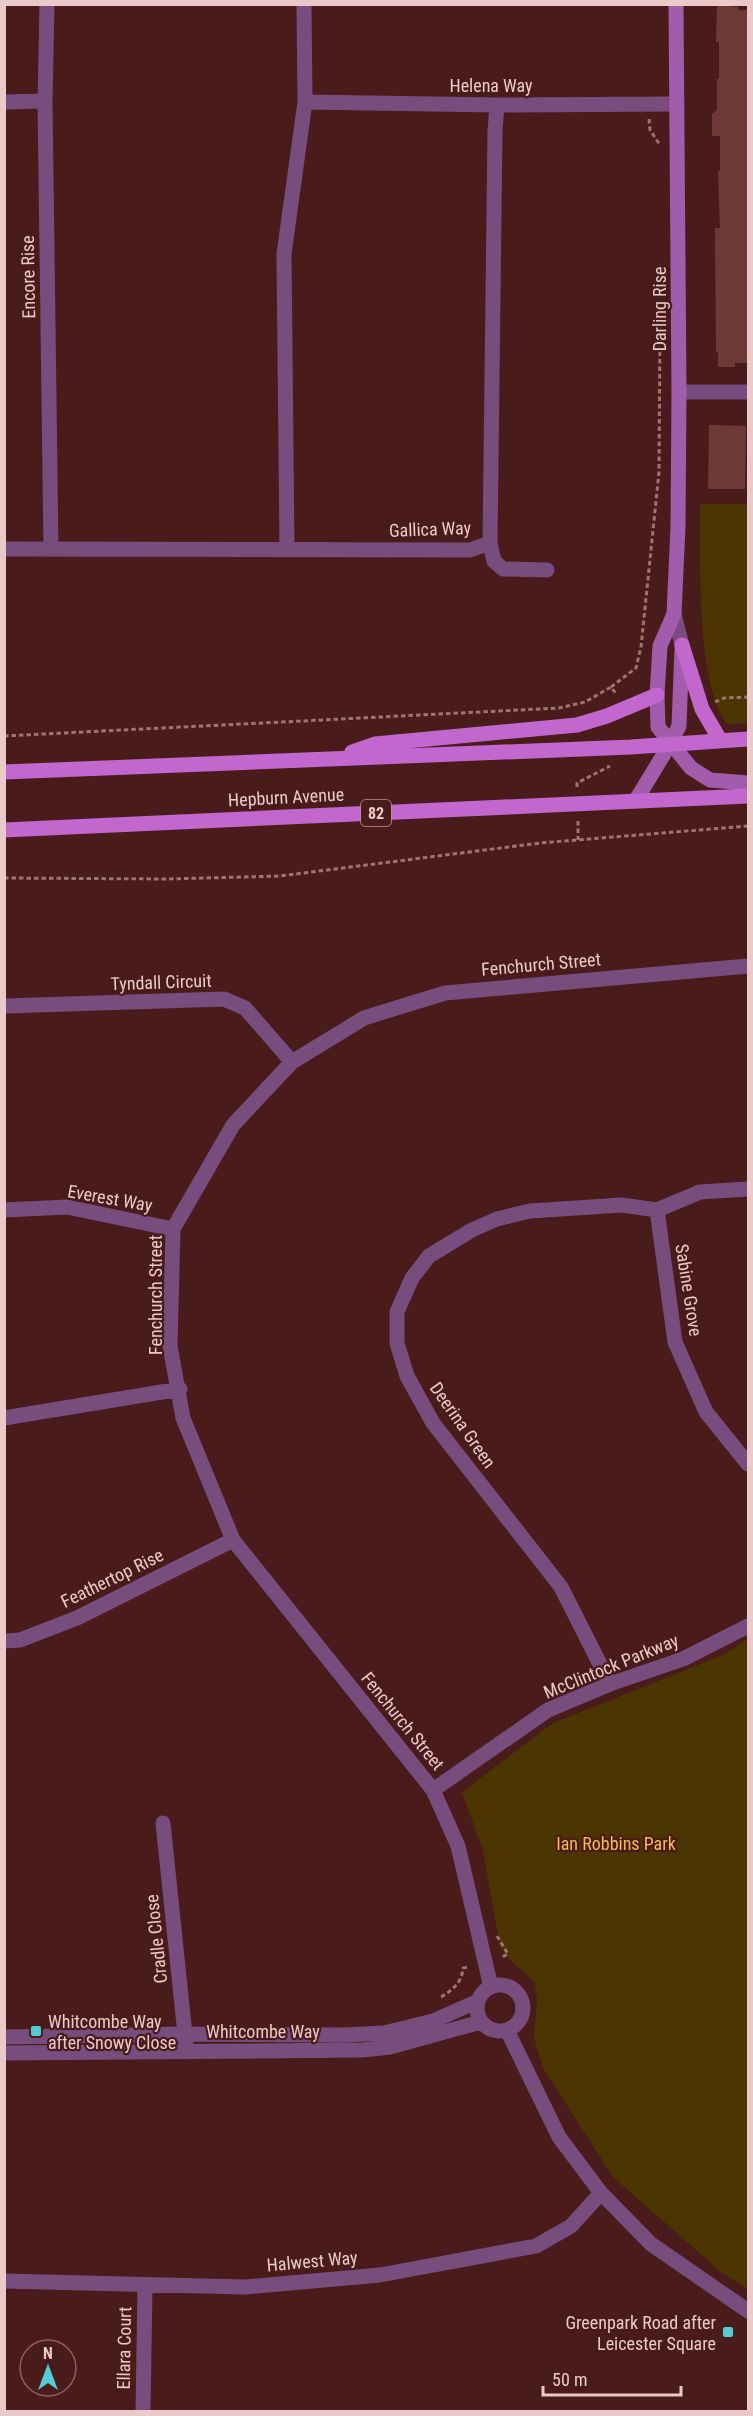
<svg xmlns="http://www.w3.org/2000/svg" width="753" height="2416" viewBox="0 0 753 2416" font-family="'Roboto Condensed',sans-serif">
<style>
.green{fill:#4b3500}
.building{fill:#6d3a38}
.lines{fill:none;stroke-linecap:round;stroke-linejoin:round}
.path{stroke:#9c7473;stroke-width:3;stroke-dasharray:4.5 3;stroke-linecap:butt}
.street{stroke:#784d7e;stroke-width:15}
.secondary{stroke:#a15cab;stroke-width:15}
.primary{stroke:#c167ce;stroke-width:15}
.poi-dot{fill:#52ccd5;stroke:#4a1b1b;stroke-width:2}
.labels{text-anchor:middle;dominant-baseline:central;stroke-width:4.5;stroke-linejoin:round;paint-order:stroke}
.shield{fill:#4a1b1b;stroke:#ba9694;stroke-width:1.5}
.shield-label{font-size:16px;font-weight:bold;fill:#eacac8}
.street-label{font-size:18px;fill:#eacac8;stroke:#4a1b1b}
.park-label{font-size:18px;fill:#f2bc4e;stroke:#4a1b1b}
.poi-label{font-size:18px;fill:#eacac8;stroke:#4a1b1b;text-anchor:start}
</style>
<rect width="100%" height="100%" fill="#4a1b1b"/>
<path class="green" d="M700,504H748V723L727,724C695,681 701,559 700,504Z
M748,1639V2289L721,2272L613,2177L543,2068L534,2038L537,2003L535,1982L513,1963L500,1947L483,1851L462,1792L553,1723L725,1654Z"/>
<path class="building" d="M717,4H733V7H738V10H748V363H735V367H718V352H716L715,228H720L718,171H720V136H712V114L717,110V79H719V42H716Z
M709,425L746,426L745,489H708Z"/>
<g class="lines">
<path class="path" d="M649,119L650,130L660,145
M611,687L636,668L641,647L659,472L660,328
M715,702L724,698L748,697
M4,736L559,708L585,702L611,687L617,695
M577,787V783L610,766
M578,821V840
M4,878L167,879L280,876L540,843L748,826
M497,1936L508,1954L500,1958
M441,1997C453,1990 462,1982 463,1968L468,1967"/>
<path class="street" d="M47,4L45,101L51,549
M4,102L45,101
M305,102L497,105L677,104
M497,105L495,131L490,543L494,561L503,569L547,570
M679,392H748
M4,549L470,550L490,543
M287,549L284,254L305,102L304,4
M674,614L682,645
M4,1006L224,999L245,1008L292,1062
M4,1210L67,1207L173,1229
M657,1210L675,1342L706,1412L748,1464
M657,1210L700,1192L748,1189
M4,1418L180,1389
M4,1641L20,1640L77,1618L233,1540
M610,1684L561,1587L433,1423L407,1376L397,1343V1312L412,1278L429,1256L472,1230L497,1219L530,1211L622,1205L657,1210
M433,1790L548,1710L610,1684L683,1659L748,1626
M163,1823L186,2044
M477 2008a23 23 0 1 1 46 0a23 23 0 1 1-46 0Z
M491,1987L458,1846L433,1790L233,1540L183,1418L170,1346L173,1229L233,1125L292,1062L364,1018L445,993L748,966
M507,2030L559,2137L601,2193L651,2244L748,2311
M4,2037L185,2034L346,2035L384,2033L433,2021L476,2002
M4,2053L362,2050L390,2047L481,2022
M4,2281L245,2287L380,2275L536,2246L571,2226L601,2193
M143,2412L145,2286"/>
<path class="secondary" d="M676,4L679,392L678,527L674,614L660,646L657,695L658,727L691,768L710,780L748,783
M636,800L670,744L679,726L682,647"/>
<path class="primary" d="M682,645L702,709L720,740
M352,752L375,744L577,725L607,716L657,695
M4,772L631,747L748,739
M4,830L748,796"/>
</g>
<g class="poi-dot">
<rect x="30" y="2025" width="12" height="12" rx="3"/>
<rect x="722" y="2326" width="12" height="12" rx="3"/>
</g>
<g class="labels">
<rect class="shield" x="361" y="800" width="30" height="26" rx="4.5"/>
<g class="shield-label">
<text x="376" y="813">82</text>
</g>
<g class="street-label">
<text x="491" y="85">Helena Way</text>
<text transform="translate(28 277) rotate(-91)">Encore Rise</text>
<text transform="translate(659 309) rotate(-90)">Darling Rise</text>
<text transform="translate(430 529) rotate(-2)">Gallica Way</text>
<text transform="translate(286 797) rotate(-3)">Hepburn Avenue</text>
<text transform="translate(541 964) rotate(-5)">Fenchurch Street</text>
<text transform="translate(161 982) rotate(-2)">Tyndall Circuit</text>
<text transform="translate(110 1198) rotate(10)">Everest Way</text>
<text transform="translate(689 1290) rotate(81)">Sabine Grove</text>
<text transform="translate(155 1295) rotate(-90)">Fenchurch Street</text>
<text transform="translate(463 1425) rotate(55)">Deerina Green</text>
<text transform="translate(112 1578) rotate(-26)">Feathertop Rise</text>
<text transform="translate(611 1666) rotate(-22)">McClintock Parkway</text>
<text transform="translate(403 1721) rotate(51)">Fenchurch Street</text>
<text transform="translate(156 1939) rotate(-96)">Cradle Close</text>
<text x="263" y="2031">Whitcombe Way</text>
<text transform="translate(312 2261) rotate(-5)">Halwest Way</text>
<text transform="translate(124 2348) rotate(-89)">Ellara Court</text>
</g>
<g class="park-label">
<text x="616" y="1843">Ian Robbins Park</text>
</g>
<g class="poi-label">
<text x="48" y="2021">Whitcombe Way<tspan x="48" dy="21">after Snowy Close</tspan></text>
<text x="716" y="2322" text-anchor="end">Greenpark Road after<tspan x="716" dy="21">Leicester Square</tspan></text>
</g>
</g>
<rect width="753" height="2416" fill="none" stroke="#eacac8" stroke-width="12"/>
<g transform="translate(48 2368)"><circle r="28" fill="#4a1b1b" stroke="#8a6160" stroke-width="1.5"/>
<path d="M0-4.5L10 22L0 15L-10 22Z" fill="#52ccd5"/>
<text y="-9" font-size="16" font-weight="bold" text-anchor="middle" fill="#eacac8">N</text>
</g>
<path d="M543 2386v9h138v-9" fill="none" stroke="#eacac8" stroke-width="3"/>
<text x="552" y="2386" font-size="18" fill="#eacac8" stroke="#4a1b1b" stroke-width="4.5" paint-order="stroke">50 m</text>
</svg>
